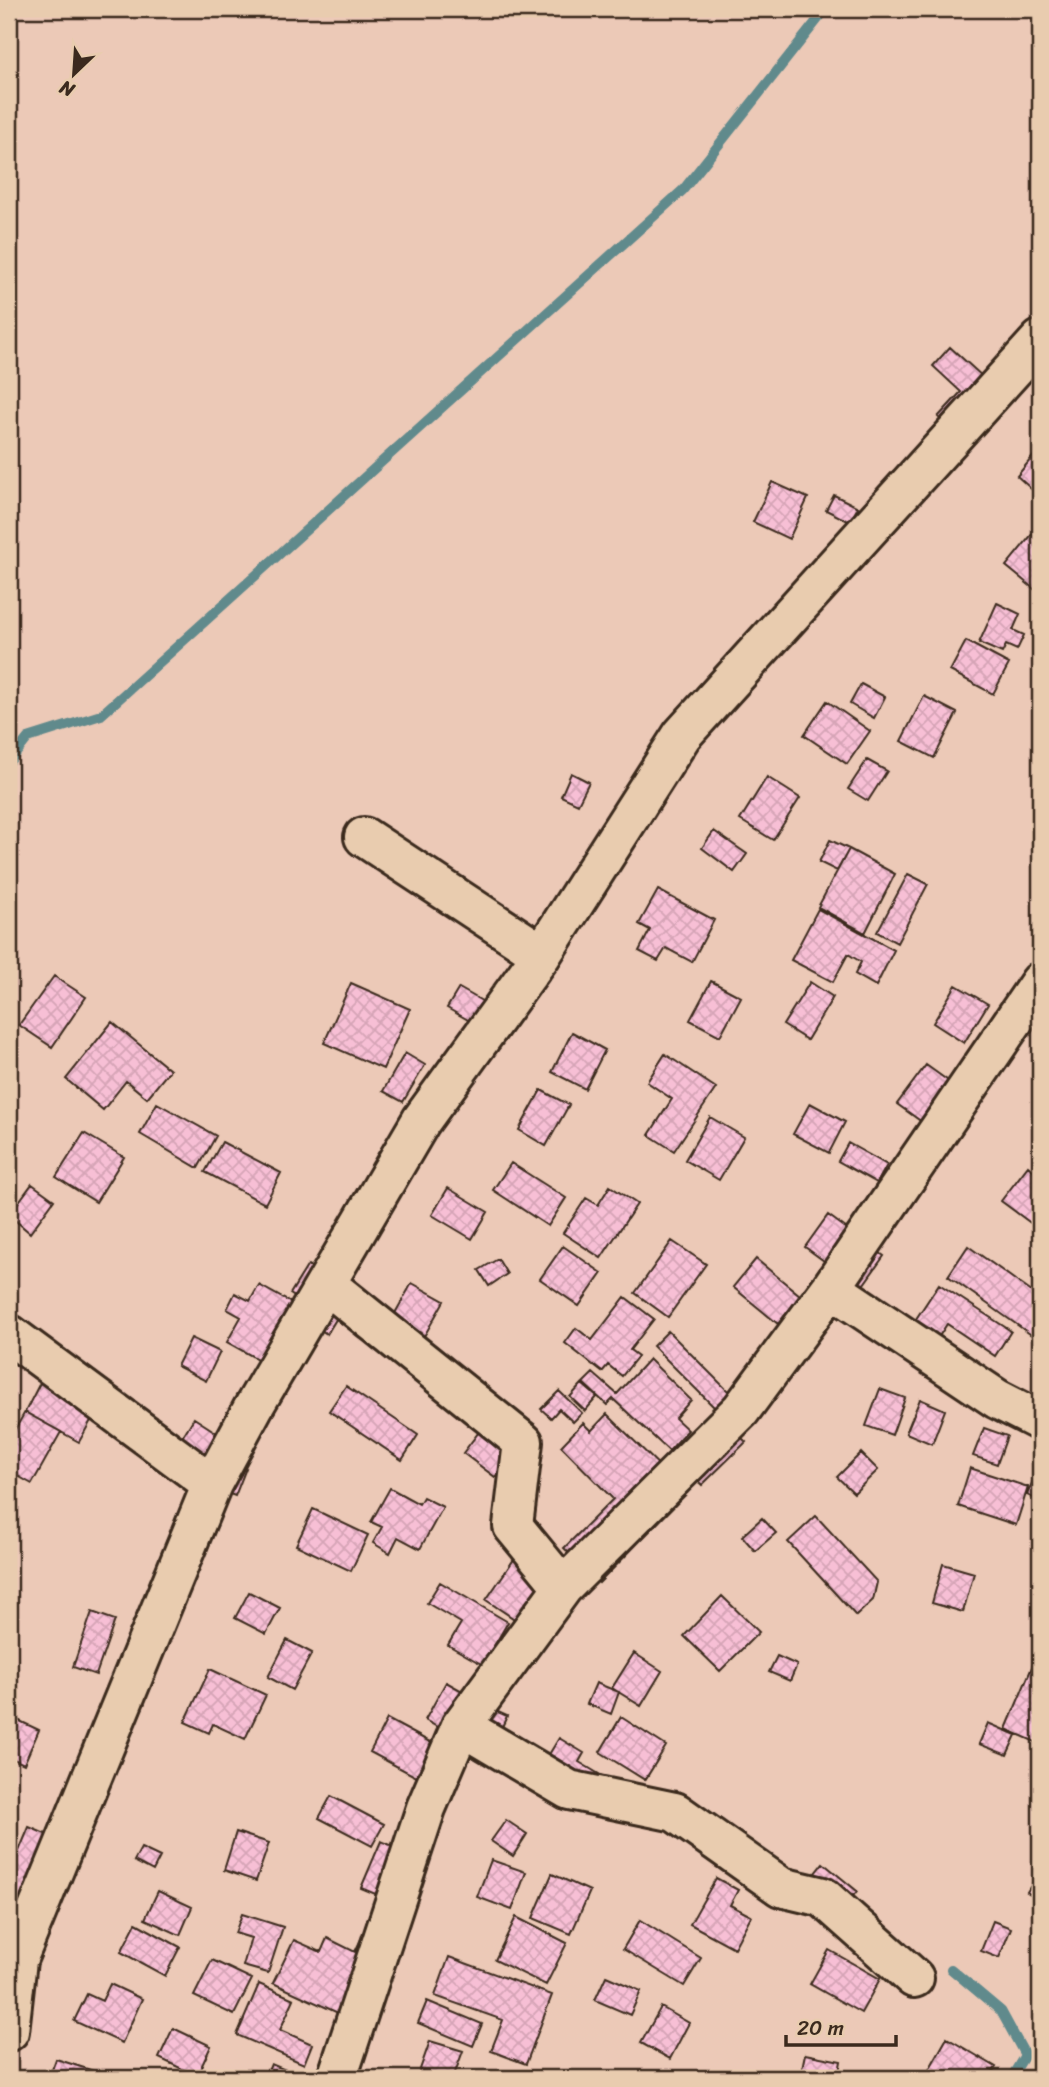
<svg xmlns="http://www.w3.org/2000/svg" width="1049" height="2087" viewBox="0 0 1049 2087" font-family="Sriracha,sans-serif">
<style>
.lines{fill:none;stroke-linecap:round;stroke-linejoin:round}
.stream{stroke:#618a8c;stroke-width:10}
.building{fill:url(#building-cross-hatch);stroke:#3b2a1e;stroke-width:2}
.minor-casing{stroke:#3b2a1e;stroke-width:44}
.minor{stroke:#e9ccaf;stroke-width:38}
</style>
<defs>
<pattern id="building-cross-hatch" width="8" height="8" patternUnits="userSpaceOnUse" patternTransform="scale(1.75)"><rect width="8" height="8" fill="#f7bfd5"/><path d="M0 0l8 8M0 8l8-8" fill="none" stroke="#d5a4b6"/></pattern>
</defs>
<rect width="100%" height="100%" fill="#ecc9b7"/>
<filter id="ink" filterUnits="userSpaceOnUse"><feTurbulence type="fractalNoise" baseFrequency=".0143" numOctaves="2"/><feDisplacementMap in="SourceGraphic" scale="14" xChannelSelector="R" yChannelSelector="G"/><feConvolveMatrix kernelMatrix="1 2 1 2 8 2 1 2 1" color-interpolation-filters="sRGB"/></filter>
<g filter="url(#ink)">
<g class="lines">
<path class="stream" d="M9,762L28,738L101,715L683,190L826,9
M951,1969L1001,2011L1025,2055L1011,2078"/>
</g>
<path class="building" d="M950,347L995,388L954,432L938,417L961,392L933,366Z
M1040,448V497L1017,476Z
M772,482L808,498L789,539L753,522Z
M834,495L858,507L850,522L826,510Z
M1033,533L1040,538V594L1006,566Z
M997,603L1020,614L1013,630L1024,635L1017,650L1006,645L1002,653L979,643Z
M966,641L1009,664L993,694L950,671Z
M861,684L885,697L874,718L850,704Z
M924,696L957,713L934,758L901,741Z
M827,701L870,731L847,764L804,735Z
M867,760L887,771L868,801L848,789Z
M571,773L589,782L578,804L561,796Z
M767,777L800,798L773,840L740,820Z
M714,831L747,854L734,872L702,848Z
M830,840L849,849L837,871L819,862Z
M849,849L895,874L865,933L818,907Z
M908,874L928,884L897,943L877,932Z
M658,890L714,920L692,962L666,948L658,961L639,951L650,930L639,924Z
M818,909L894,950L876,986L855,974L861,962L848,954L833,982L791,960Z
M54,976L86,997L52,1047L19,1025Z
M711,981L741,997L720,1036L690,1020Z
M810,982L833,997L807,1040L783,1025Z
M351,983L410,1009L383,1069L324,1043Z
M956,985L988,1004L964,1043L933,1023Z
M459,988L503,1013L491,1033L447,1008Z
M112,1022L170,1070L147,1098L126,1081L103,1110L66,1079Z
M572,1032L605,1050L585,1089L552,1072Z
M405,1053L425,1065L403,1102L383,1091Z
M665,1054L716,1088L674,1151L649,1135L672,1099L647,1082Z
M926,1065L951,1083L922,1122L897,1104Z
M541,1090L569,1105L546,1146L519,1130Z
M157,1103L216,1136L198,1168L140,1134Z
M810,1103L845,1122L829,1153L793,1134Z
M710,1117L744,1137L719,1180L685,1160Z
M84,1133L124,1157L96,1202L56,1177Z
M222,1142L281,1173L265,1204L205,1172Z
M848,1143L887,1165L877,1183L838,1161Z
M511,1163L566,1198L548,1226L493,1190Z
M1028,1166L1040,1176V1230L1001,1201Z
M32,1184L54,1200L30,1233L9,1215Z
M610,1186L637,1204L601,1258L563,1233L586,1198L598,1205Z
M448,1188L488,1212L472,1239L432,1215Z
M828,1215L884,1256L861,1288L805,1247Z
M672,1241L706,1264L668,1317L635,1293Z
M563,1246L602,1273L579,1306L540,1279Z
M968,1246L1040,1298V1341L948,1276Z
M498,1259L507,1274L489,1286L479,1270Z
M756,1259L801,1296L778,1324L733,1287Z
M308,1265L352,1293L327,1334L303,1318L310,1307L290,1294Z
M412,1283L444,1301L422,1340L390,1322Z
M939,1284L1011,1331L995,1356L947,1324L936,1341L912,1325Z
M259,1285L291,1303L280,1324L313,1342L293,1379L227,1342L241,1317L227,1309L235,1293L250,1301Z
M625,1297L654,1319L630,1350L638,1356L622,1376L608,1365L602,1372L565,1343L576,1328L592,1340Z
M668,1331L756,1419L741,1434L653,1346Z
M191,1338L220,1352L206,1381L177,1366Z
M649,1359L691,1400L675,1418L688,1430L669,1451L613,1399L607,1405L583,1383L593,1373L617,1394Z
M43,1377L98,1408L79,1442L25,1412Z
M582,1384L597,1397L585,1411L570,1397Z
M346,1386L418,1435L402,1460L329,1411Z
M880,1389L905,1398L892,1435L866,1426Z
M559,1391L582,1413L573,1422L559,1409L551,1418L541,1409Z
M920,1399L945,1410L932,1444L906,1433Z
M25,1412L61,1432L32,1484L9,1471V1440Z
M607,1414L687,1493L599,1583L564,1548L613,1499L561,1446L583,1423L591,1431Z
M718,1414L746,1442L702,1485L674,1458Z
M194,1418L228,1440L214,1460L181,1439Z
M488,1420L520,1444L495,1477L463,1453Z
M984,1428L1007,1436L997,1464L973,1456Z
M861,1453L878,1470L854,1493L837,1477Z
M224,1460L246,1468L235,1496L213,1488Z
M1040,1464V1501L1027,1495Z
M970,1468L1028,1487L1016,1525L958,1506Z
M390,1488L419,1504L423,1497L443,1507L420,1549L398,1537L390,1553L373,1543L382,1527L371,1522Z
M313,1509L368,1535L351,1571L296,1545Z
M816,1516L877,1582L873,1600L856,1616L788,1542Z
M762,1518L776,1533L755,1551L742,1536Z
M519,1552L549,1572L516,1620L486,1600Z
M943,1564L974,1573L963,1612L932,1603Z
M440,1582L508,1622L483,1665L448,1645L461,1623L427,1603Z
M249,1592L280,1608L266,1634L235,1618Z
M722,1596L759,1632L720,1671L684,1636Z
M92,1612L115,1620L96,1675L73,1667Z
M287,1640L312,1653L292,1690L268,1677Z
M1040,1648V1744L1006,1729Z
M634,1653L662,1671L641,1706L612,1688Z
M777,1656L797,1665L790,1681L769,1672Z
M210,1669L266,1695L245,1739L213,1724L209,1733L185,1722Z
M446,1682L484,1703L462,1741L425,1720Z
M596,1683L619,1692L611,1714L587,1704Z
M489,1708L507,1716L498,1736L480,1728Z
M9,1716L39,1730L24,1764L9,1757Z
M621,1717L666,1746L645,1780L600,1752Z
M387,1719L456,1756L439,1789L370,1752Z
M988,1723L1016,1735L1007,1755L979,1744Z
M559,1738L584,1753L579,1762L604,1777L587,1806L536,1776Z
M331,1796L384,1824L372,1846L319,1818Z
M506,1820L527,1834L513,1856L491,1841Z
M29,1827L62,1841L35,1905L9,1894V1875Z
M236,1832L269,1843L256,1881L224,1870Z
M381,1841L417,1856L397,1903L361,1888Z
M141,1848L160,1857L153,1871L134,1861Z
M491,1860L526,1872L512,1910L477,1897Z
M823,1863L857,1891L837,1916L803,1888Z
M1040,1871V1900L1027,1892Z
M552,1874L590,1891L571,1934L533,1918Z
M716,1878L738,1890L730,1905L751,1916L734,1948L690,1924Z
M158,1891L192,1907L180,1935L145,1919Z
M242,1914L283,1927L268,1973L243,1966L251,1938L235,1933Z
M516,1917L567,1943L546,1985L495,1960Z
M640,1920L701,1958L684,1986L623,1949Z
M993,1921L1011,1928L999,1958L981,1951Z
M136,1923L180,1947L165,1976L121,1952Z
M327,1938L355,1952L361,1939L396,1955L364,2025L273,1983L294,1940L321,1952Z
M829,1950L880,1979L861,2013L810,1984Z
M449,1957L552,1995L526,2064L491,2051L503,2020L435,1996Z
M212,1960L252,1979L234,2015L194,1996Z
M606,1976L641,1991L630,2015L595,2000Z
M110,1984L142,1999L122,2043L74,2021L87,1994L102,2001Z
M259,1984L294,1999L280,2030L312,2044L304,2064L237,2035Z
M427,2001L482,2024L473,2046L418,2023Z
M661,2007L689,2023L670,2059L641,2043Z
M173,2028L211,2046L197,2076L159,2058Z
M947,2038L996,2067L989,2078H936L927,2073Z
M430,2041L463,2051L453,2078H417Z
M805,2054L841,2061L838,2078H800Z
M56,2059L103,2074L102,2078H49Z
M271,2064L295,2074L293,2078H265Z"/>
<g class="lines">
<defs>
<path id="minor" d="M364,837L542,954
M326,1284L523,1442L513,1526L563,1587
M831,1288L997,1399L1040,1421
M9,1334L212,1484
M461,1726L569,1790L675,1812L781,1887L823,1897L914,1978
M9,2031L17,1960L212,1484L253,1408L421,1121L542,954L682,735L1040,340
M337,2078L426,1808L461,1726L563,1587L741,1410L831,1288L1040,982"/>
</defs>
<use href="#minor" class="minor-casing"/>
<use href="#minor" class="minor"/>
</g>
</g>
<rect width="1049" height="2087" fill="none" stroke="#e9ccaf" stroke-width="35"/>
<rect x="18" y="18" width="1014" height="2052" fill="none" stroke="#3b2a1e" stroke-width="2.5" filter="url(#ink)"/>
<g transform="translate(74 74) rotate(205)" stroke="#e9ccaf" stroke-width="5" paint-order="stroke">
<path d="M0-5L12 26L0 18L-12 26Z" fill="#3b2a1e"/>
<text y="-10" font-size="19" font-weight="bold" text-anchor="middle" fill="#3b2a1e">N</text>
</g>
<path d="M786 2035v10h110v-10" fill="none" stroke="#3b2a1e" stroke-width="3.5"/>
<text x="797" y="2035" font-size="21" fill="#3b2a1e" stroke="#e9ccaf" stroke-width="5" paint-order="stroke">20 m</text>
</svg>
